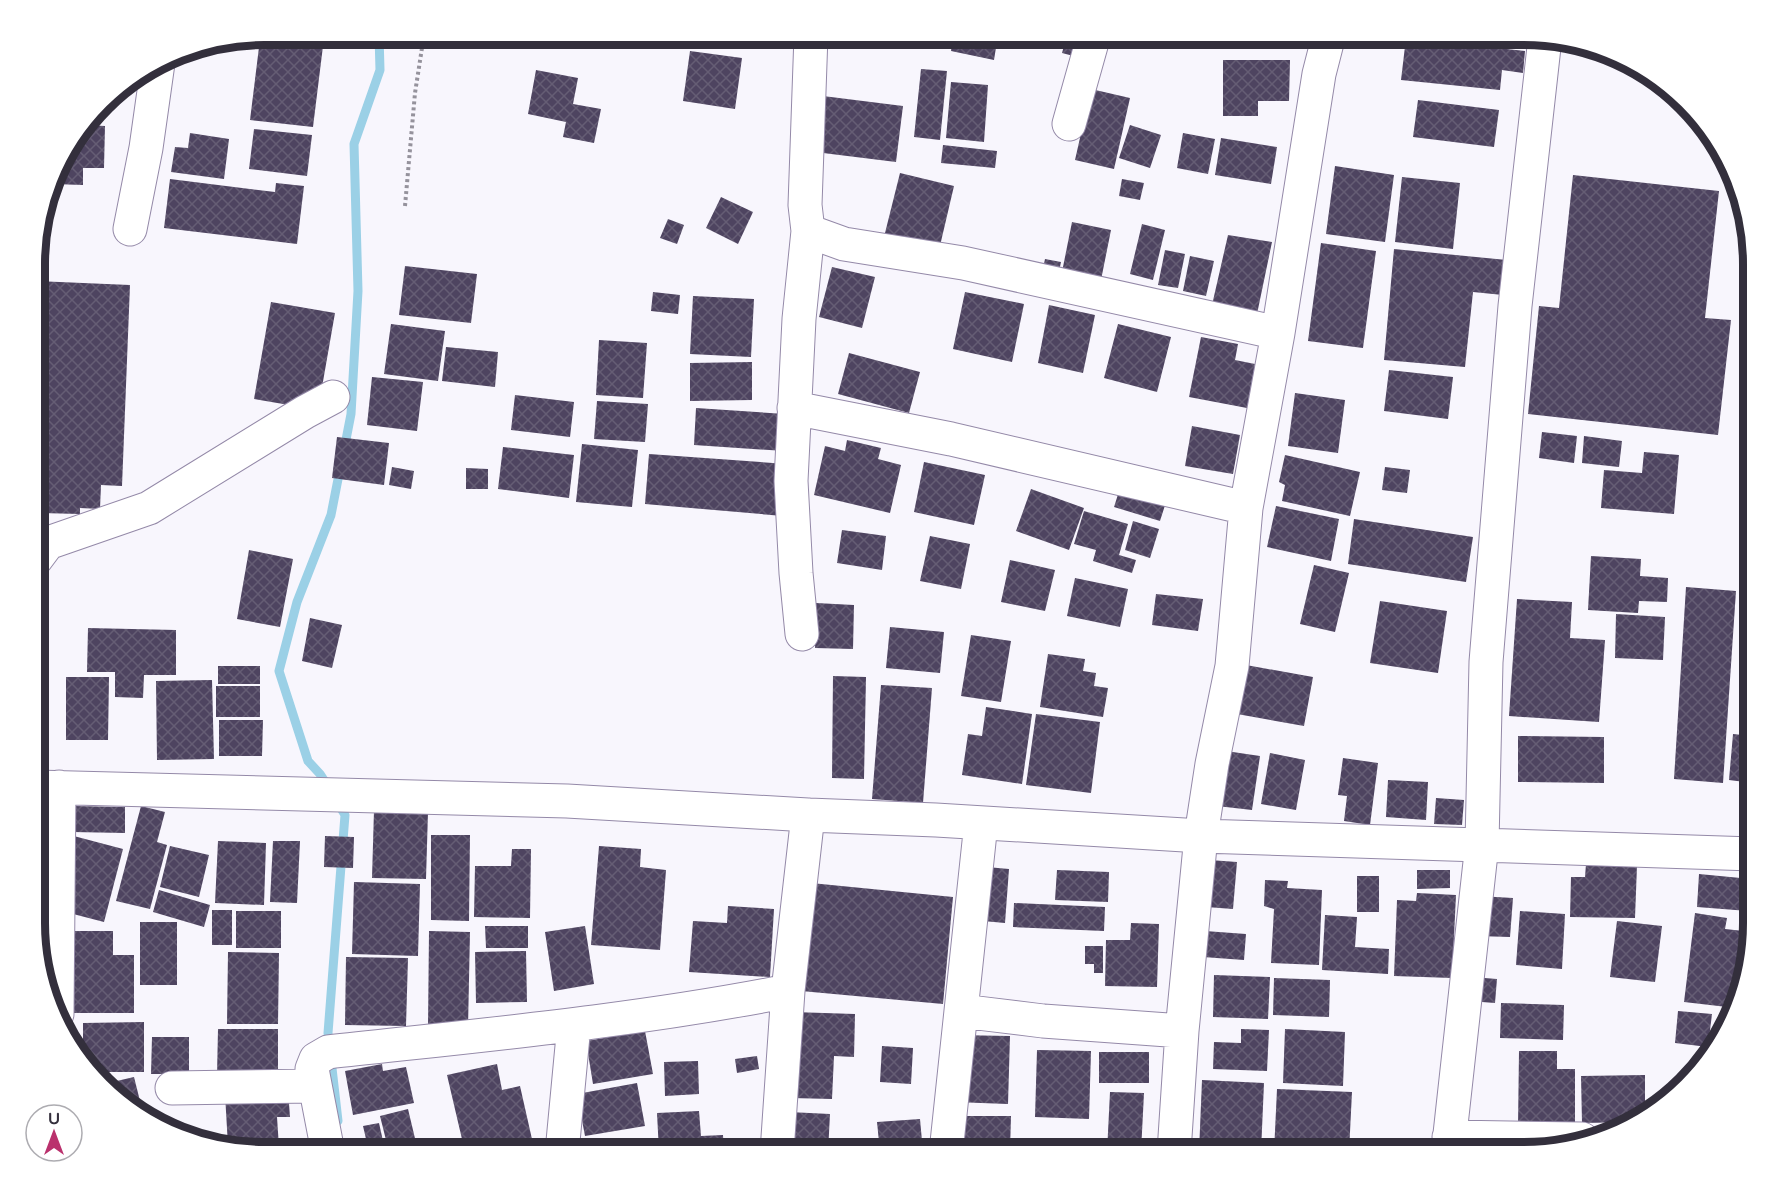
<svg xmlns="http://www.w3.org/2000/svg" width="1788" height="1187" viewBox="0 0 1788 1187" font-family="'Varela Round',sans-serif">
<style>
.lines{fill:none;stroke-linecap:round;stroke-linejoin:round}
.stream{stroke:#9bd0e6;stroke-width:9}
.building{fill:url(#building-cross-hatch)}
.minor-casing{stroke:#9489a8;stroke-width:35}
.path{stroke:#95929c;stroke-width:4;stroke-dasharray:3 3;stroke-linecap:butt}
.minor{stroke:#fff;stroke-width:33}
.rim{fill:none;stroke:#332f3c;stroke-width:8}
</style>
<defs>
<pattern id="building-cross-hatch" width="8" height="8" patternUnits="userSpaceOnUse" patternTransform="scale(1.5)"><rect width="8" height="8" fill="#4e4460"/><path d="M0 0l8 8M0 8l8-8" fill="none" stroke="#655d74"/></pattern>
</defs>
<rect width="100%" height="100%" fill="#f8f6fd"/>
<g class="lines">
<path class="stream" d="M344,450L351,414L358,291L354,144L380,70L379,35
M329,788L320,774L308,761L279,671L297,602L331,515L340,469
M337,802L345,815L328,1033L338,1121"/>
</g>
<path class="building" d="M295,35H333L332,40L295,36Z
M953,35H998L994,60L951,51Z
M1067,35L1091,39L1085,59L1062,53Z
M1477,35H1527V42Z
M1406,38L1525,51L1523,73L1502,70L1500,90L1401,80Z
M260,39L323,46L313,127L250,120Z
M690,51L742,58L735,109L683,101Z
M1223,60H1290L1289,101H1258V116H1223Z
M921,69L947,71L940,140L914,137Z
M536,70L578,78L573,104L601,109L594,143L563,137L566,122L528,114Z
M951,82L988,85L984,142L946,138Z
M1091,89L1130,98L1114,169L1075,160Z
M823,96L903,106L896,162L815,152Z
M108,98L107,115H95L100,108Z
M1418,100L1499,110L1494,147L1413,137Z
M87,125L105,126L104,168H83V185L52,184L58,162Z
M1130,125L1161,135L1150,168L1119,158Z
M254,129L312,135L307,176L249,169Z
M190,133L229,139L224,179L171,172L175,147L188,148Z
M1183,133L1215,139L1208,174L1177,168Z
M1221,138L1277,147L1271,184L1215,175Z
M943,145L997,151L995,168L941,163Z
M1335,166L1394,175L1385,242L1326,234Z
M900,173L954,186L939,250L884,237Z
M1573,175L1719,191L1705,318L1731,320L1718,435L1528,414L1539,306L1559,308Z
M1402,177L1460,183L1453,249L1395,242Z
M170,179L275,192L276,183L304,186L297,244L164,228Z
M1122,179L1144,183L1140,200L1119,196Z
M721,197L753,212L738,244L706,228Z
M668,219L684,225L677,244L660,238Z
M1072,222L1111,230L1101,280L1062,272Z
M1142,224L1165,230L1153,280L1130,274Z
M1228,235L1272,242L1257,314L1212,305Z
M1321,243L1376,251L1363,348L1308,341Z
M1394,249L1517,261L1513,296L1473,292L1465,367L1384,360Z
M1165,250L1185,254L1178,288L1158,285Z
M1190,256L1214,261L1206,296L1183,291Z
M1045,259L1061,262L1058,276L1042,273Z
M405,266L477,274L471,323L399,315Z
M832,267L875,277L862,328L819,317Z
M36,281L130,285L122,486L101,485L100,509L80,508V514L40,513V506H36Z
M653,292L680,295L678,314L651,311Z
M965,292L1024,304L1012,362L953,349Z
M693,296L754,299L751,357L690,354Z
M271,302L335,313L318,410L254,399Z
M1049,305L1095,315L1083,373L1038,363Z
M391,324L445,331L438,381L384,374Z
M1118,324L1171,337L1157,392L1104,378Z
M1201,337L1238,344L1235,360L1255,364L1247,408L1189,397Z
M599,340L647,343L643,398L596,395Z
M446,347L498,352L495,387L442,381Z
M849,353L920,372L909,413L838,394Z
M752,362V400L690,401V363Z
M1389,370L1453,377L1448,419L1384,411Z
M372,377L423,382L417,431L367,425Z
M1295,393L1345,400L1338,453L1288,446Z
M515,395L574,402L570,437L511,430Z
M597,401L648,404L645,442L594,439Z
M696,408L801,415L799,452L694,445Z
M1192,426L1240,435L1233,474L1185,466Z
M1542,432L1577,436L1574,463L1539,458Z
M1584,436L1622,441L1619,467L1582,463Z
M337,437L389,443L384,485L332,478Z
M847,440L881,448L878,459L901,465L890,513L814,495L825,446L845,451Z
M582,444L638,450L632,507L576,502Z
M503,447L574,455L569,498L498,489Z
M1644,452L1679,455L1674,514L1601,508L1604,470L1642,473Z
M649,454L787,464L783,516L645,504Z
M1285,455L1360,472L1350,516L1282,501L1285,485L1279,482Z
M924,462L985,475L974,525L914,512Z
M392,467L414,471L411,489L389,485Z
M1385,467L1410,470L1407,493L1382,490Z
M466,468L488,469V489H466Z
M1121,485L1167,499L1160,521L1114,507Z
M1031,489L1084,508L1069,550L1016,531Z
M1276,506L1339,519L1331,561L1267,547Z
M1084,511L1128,524L1119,555L1136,560L1132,573L1093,561L1096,550L1074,544Z
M1354,519L1473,537L1466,582L1348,564Z
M1133,521L1159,529L1150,558L1125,550Z
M842,530L886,536L882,570L837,563Z
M930,536L970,544L961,589L920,581Z
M249,550L293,559L280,627L237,619Z
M1751,555H1753V605L1747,604Z
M1591,556L1641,559L1640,576L1668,578L1667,602L1639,601L1638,613L1588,610Z
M1010,560L1055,570L1045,611L1001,602Z
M1314,565L1349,573L1335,632L1300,624Z
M1075,578L1128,589L1120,627L1067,616Z
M1686,587L1736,591L1723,783L1674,779Z
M1156,594L1203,599L1198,631L1152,625Z
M1517,599L1572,602L1570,638L1605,640L1599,722L1509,716Z
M1380,601L1447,611L1438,673L1370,663Z
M816,603L854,605L853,649L815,648Z
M1616,614L1665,617L1663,660L1615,658Z
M310,618L342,625L332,668L302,661Z
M890,627L944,632L940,673L886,668Z
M88,628L176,630V675H144L143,698L115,697V672H87Z
M971,635L1011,641L1001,702L961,696Z
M1048,654L1085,659L1083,671L1096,673L1094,686L1108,688L1103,717L1040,707Z
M1246,665L1313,677L1304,726L1237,714Z
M218,666H260V684H218Z
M833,676L866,677L864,779L832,778Z
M66,677H109L108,740H66Z
M212,680L214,759L157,760L156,681Z
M881,685L932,688L923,803L872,799Z
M216,686H260V717H216Z
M986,707L1032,714L1022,784L962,775L968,734L982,736Z
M1036,714L1100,722L1091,793L1026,785Z
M219,720H263L262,756H219Z
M1733,734L1753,736V783L1729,780Z
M1518,736L1604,737V783L1518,782Z
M1226,751L1260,756L1252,810L1217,806Z
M1270,753L1305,760L1296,810L1261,804Z
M1343,758L1378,763L1370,825L1344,821L1347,796L1338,795Z
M1388,780L1428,782L1426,820L1386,817Z
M1436,798L1464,800L1462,825L1434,824Z
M73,806L125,807V833L72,832Z
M141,806L165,812L157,842L167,845L150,909L116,901Z
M374,810L428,812L426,879L372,878Z
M70,835L123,849L104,922L50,908Z
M431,835H470L469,921L431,920Z
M325,836L354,837L353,868L324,867Z
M218,841L266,843L264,905L215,903Z
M273,841H300L297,903L270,902Z
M170,846L209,855L199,897L160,887Z
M599,846L641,849L640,867L666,870L660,950L591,945Z
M512,849H531L530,918L474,917L475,866H511Z
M1196,859L1237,862L1233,909L1193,906Z
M1586,864L1637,866L1635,918L1570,917L1571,877H1585Z
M976,866L1009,869L1005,923L972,920Z
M1057,870L1109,872L1108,902L1055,900Z
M1417,870H1450V888L1417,889Z
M1699,874L1751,879L1748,911L1697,907Z
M1357,876H1379V912H1357Z
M1265,880L1288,881L1287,888L1322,890L1319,965L1271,963L1274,909L1264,906Z
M354,882L420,884L418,956L352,954Z
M811,883L953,897L943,1004L801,991Z
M159,890L210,905L204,927L153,912Z
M1417,893L1456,895L1452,978L1394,976L1397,900L1416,901Z
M1479,896L1513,898L1510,937L1477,936Z
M1014,903L1105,907L1104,931L1013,927Z
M728,906L774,909L770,977L689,972L693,921L727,923Z
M212,910H232V945H212Z
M236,911H281V948H236Z
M1520,911L1565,914L1562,969L1516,965Z
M1695,913L1727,918L1725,929L1753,932L1741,997L1738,1003L1728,1002L1727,1007L1684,1002Z
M1325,915L1357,917L1355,947L1389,949L1388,974L1322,970Z
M1617,921L1662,926L1655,982L1610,977Z
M140,922H177V985H140Z
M1131,923L1159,924L1157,987L1105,986L1106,940H1130Z
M485,926H528V948H486Z
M585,926L594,984L554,991L545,932Z
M70,931H113V955H134V1013H71Z
M429,931L470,932L468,1028L428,1027Z
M1205,931L1246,934L1244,960L1203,957Z
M1085,946H1103V973H1094V964H1085Z
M526,951L527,1002L476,1003L475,952Z
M228,952L279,953L278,1024H227Z
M346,957L408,958L406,1026L345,1025Z
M1214,975L1270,977L1268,1019L1213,1017Z
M1472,977L1497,979L1495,1003L1469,1001Z
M1274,978L1330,980L1329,1017L1273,1015Z
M1501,1003L1564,1005L1563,1040L1500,1038Z
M1678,1011L1712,1014L1708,1047L1675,1043Z
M793,1012L855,1014L854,1057L834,1056L832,1099L791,1098Z
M144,1022V1072H97L83,1056V1023Z
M218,1029H278V1075H217Z
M1241,1029L1269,1030L1267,1071L1213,1069L1214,1042L1241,1043Z
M1285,1029L1345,1032L1343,1086L1283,1083Z
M645,1031L653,1074L593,1084L586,1041Z
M955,1035L1010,1036L1008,1104L954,1102Z
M152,1037H189V1074H151Z
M882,1046L913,1048L911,1084L880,1082Z
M1037,1050L1091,1051L1089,1119L1035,1117Z
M1519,1051H1557V1069H1575V1127H1518Z
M1099,1052H1149V1083H1099Z
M757,1056L759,1069L737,1073L735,1059Z
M698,1061L699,1094L665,1096L664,1062Z
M382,1064L383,1071L406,1067L414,1103L353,1115L345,1071Z
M497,1064L502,1090L520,1086L534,1148L513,1152H465L447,1075Z
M1645,1075V1116L1638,1122L1582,1123L1581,1076Z
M134,1077L144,1117L136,1114L108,1083Z
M1202,1080L1264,1083L1261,1152H1199Z
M637,1083L645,1126L585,1136L577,1094Z
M1277,1089L1352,1092L1349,1152H1274Z
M288,1090L290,1117H277L279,1147L240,1148L228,1146L225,1094Z
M1110,1092L1144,1093L1141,1152H1107Z
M408,1109L418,1151L389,1152L380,1116Z
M699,1111L701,1136L723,1135L724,1152H659L657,1113Z
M789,1112L830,1114L828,1152H787Z
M956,1116H1011L1010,1151H956Z
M920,1119L923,1152H880L877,1122Z
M379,1123L385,1150L369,1152L363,1126Z"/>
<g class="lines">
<defs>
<path id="minor" d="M811,35L805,205L808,231L844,244L963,263L1278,333
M1069,124L1094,35
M130,229L146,148L158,63
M794,408L951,439L1246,508
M36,559L48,543L149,508L305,412L333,397
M802,634L796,573L791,481L799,319L808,231
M36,787L567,801L808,815L936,820L1201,836L1753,854
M961,1011L1043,1021L1182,1031
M57,1014L59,787
M172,1088L315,1086
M1449,1137L1582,1139
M328,1152L312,1069L316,1059L328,1052C482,1035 636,1021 788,991L808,815
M562,1152L574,1025
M777,1152L788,991
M946,1152L981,823
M1174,1152L1182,1031L1201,836L1212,764L1232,666L1246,508L1278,333L1319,74L1329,35
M1448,1152L1482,844L1486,662L1515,306L1545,38"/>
</defs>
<use href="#minor" class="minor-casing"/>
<path class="path" d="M405,206L415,93L424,35"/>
<use href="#minor" class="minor"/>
</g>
<path d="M0 0H1788V1187H0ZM264 45H1524A219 219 0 0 1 1743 264V923A219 219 0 0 1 1524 1142H264A219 219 0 0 1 45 923V264A219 219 0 0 1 264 45Z" fill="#fff" fill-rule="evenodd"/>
<path class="rim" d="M264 45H1524A219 219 0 0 1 1743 264V923A219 219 0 0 1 1524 1142H264A219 219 0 0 1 45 923V264A219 219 0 0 1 264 45Z"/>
<g transform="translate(54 1133)"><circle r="28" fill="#ffffff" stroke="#adacb1" stroke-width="1.5"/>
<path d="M0-4.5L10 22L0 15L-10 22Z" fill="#ba316d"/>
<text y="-9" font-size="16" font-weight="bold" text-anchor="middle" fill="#332f3c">U</text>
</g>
</svg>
